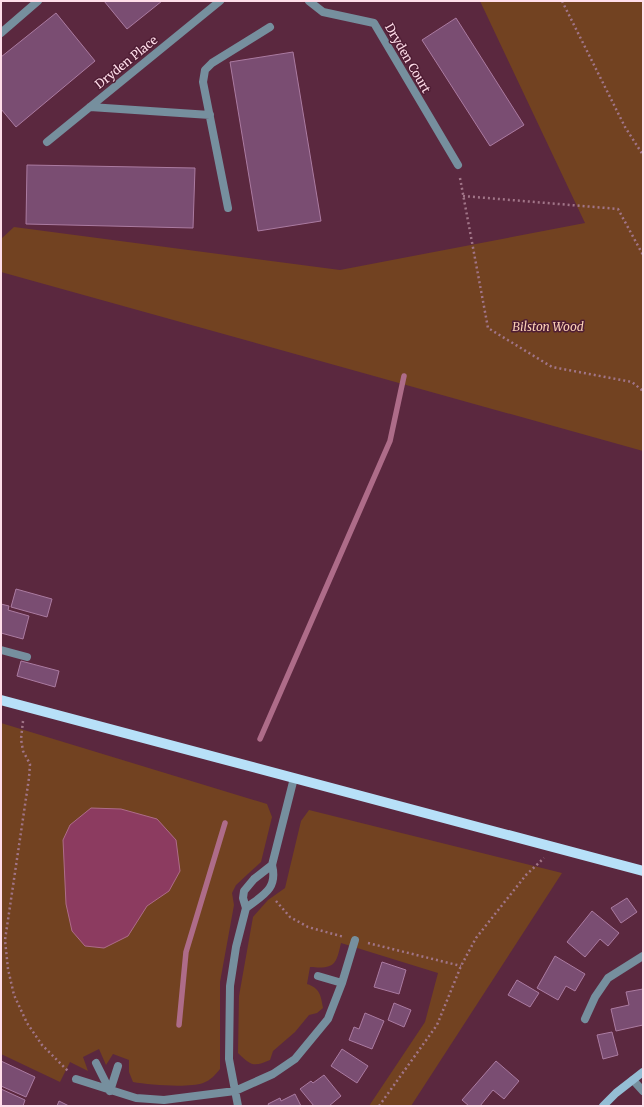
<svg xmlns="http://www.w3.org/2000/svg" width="644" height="1107" viewBox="0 0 644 1107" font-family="Merriweather,serif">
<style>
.green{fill:#724221}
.water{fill:#8c3b60;stroke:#ae6c89}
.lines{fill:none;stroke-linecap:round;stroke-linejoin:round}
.stream{stroke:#ae6c89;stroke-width:5.5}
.building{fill:#7a4d72;stroke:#ab7ba1}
.path{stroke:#a17588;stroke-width:2.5;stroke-dasharray:2 3;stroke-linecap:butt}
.lane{stroke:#768f9e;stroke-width:8}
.street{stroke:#768f9e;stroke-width:8}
.secondary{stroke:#95bed5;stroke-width:8}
.primary{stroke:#b7e0f8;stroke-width:10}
.labels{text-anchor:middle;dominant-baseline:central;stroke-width:3;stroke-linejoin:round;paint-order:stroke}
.street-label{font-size:12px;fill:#ffdeea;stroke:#4f1d34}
.park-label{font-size:12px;font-style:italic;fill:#fbd1b6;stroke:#4f1d34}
</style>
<rect width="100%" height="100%" fill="#5b283f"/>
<path class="green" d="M480,1H643V451L1,272V239L14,227L340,270L585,223Z
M1,723L267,804L272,817L261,862L236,885L232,893L234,905L220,982V1069C215,1075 211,1080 203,1083C189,1088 149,1085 133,1082L129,1072V1060L113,1054L106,1065L99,1049L83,1057L88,1071L70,1062L60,1082L1,1054Z
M309,810L562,873L411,1106H369L425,1022L438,973L341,943C336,965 335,969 310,967L307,984C320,988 321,996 323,1008L317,1013L309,1015L295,1032L273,1051L270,1060C254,1067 251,1066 238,1053L239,996L253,917L268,900L285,888L301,821Z"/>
<path class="water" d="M91,808L121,809L157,819L176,840L180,871L169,891L147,906L128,936L104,948L85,946L72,931L66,904L63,840L70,825Z"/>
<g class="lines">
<path class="stream" d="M260,739L390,441L404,376
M179,1025L186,952L225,823"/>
</g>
<path class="building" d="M104,1H162L127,29Z
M56,13L95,61L16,127L1,109V57Z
M456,18L524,125L490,146L422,40Z
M293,52L321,221L258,231L230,62Z
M27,165L195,168L193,228L26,224Z
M16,589L52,599L47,617L11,607Z
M1,604L9,606L8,610L29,616L23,639L1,633Z
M21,661L59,671L55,687L17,676Z
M627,898L637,912L621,923L611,908Z
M592,911L619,933L608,946L600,939L585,957L567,942Z
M555,956L585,974L575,991L566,986L558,1000L537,988Z
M382,962L406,970L399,994L374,987Z
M517,980L539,993L530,1007L508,995Z
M643,989V1025L616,1031L611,1009L629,1005L626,992Z
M394,1003L411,1010L404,1027L388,1020Z
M365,1013L384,1021L372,1049L349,1040L354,1027L359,1029Z
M612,1032L618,1055L603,1059L597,1035Z
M342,1049L368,1066L357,1083L331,1066Z
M1,1061L35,1077L26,1097L1,1086Z
M496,1061L519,1081L504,1099L493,1090L480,1106H469L462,1100Z
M324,1075L341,1096L329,1106H314L300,1089L311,1081L313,1083Z
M1,1089L25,1100L23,1106H1Z
M295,1094L301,1106H269L268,1104L280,1098L281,1101Z
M59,1101L69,1106H57Z"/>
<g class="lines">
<path class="path" d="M562,1L625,127L643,155
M460,178L488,328L552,367L632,382L643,391
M463,196L618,209L643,255
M23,721L21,739L23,751L30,764L29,778L5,940L8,969L14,995L27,1023L42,1045L68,1071
M276,901L290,917L308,927L344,937
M368,943L461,966
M379,1106L437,1025L461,966L476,938L526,875L544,858"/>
<path class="lane" d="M309,1L323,12L374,23L458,165
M1,33L38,1
M90,107L210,115
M47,142L220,1
M228,208L203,82L205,70L212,63L270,27
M1,650L27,657
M96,1063L110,1091"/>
<path class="street" d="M246,908C263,895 278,889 272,865L294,778
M318,976L342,983
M585,1019L595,997L608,978L643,956
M76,1079L136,1098L164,1100L235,1091L273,1074L295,1059L328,1019L342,983L355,940
M633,1080L643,1091
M110,1091L118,1066
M238,1106L229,1059L230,986L236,947L246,908L243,898L244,891L254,879L272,865"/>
<path class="secondary" d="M603,1106L616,1093L643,1072"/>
<path class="primary" d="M1,700L643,871"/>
</g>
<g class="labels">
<g class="street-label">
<text transform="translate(408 58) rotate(60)">Dryden Court</text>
<text transform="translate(126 62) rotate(-39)">Dryden Place</text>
</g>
<g class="park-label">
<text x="548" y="326">Bilston Wood</text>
</g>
</g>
<rect width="644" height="1107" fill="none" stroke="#ffdeea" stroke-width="4"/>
</svg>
